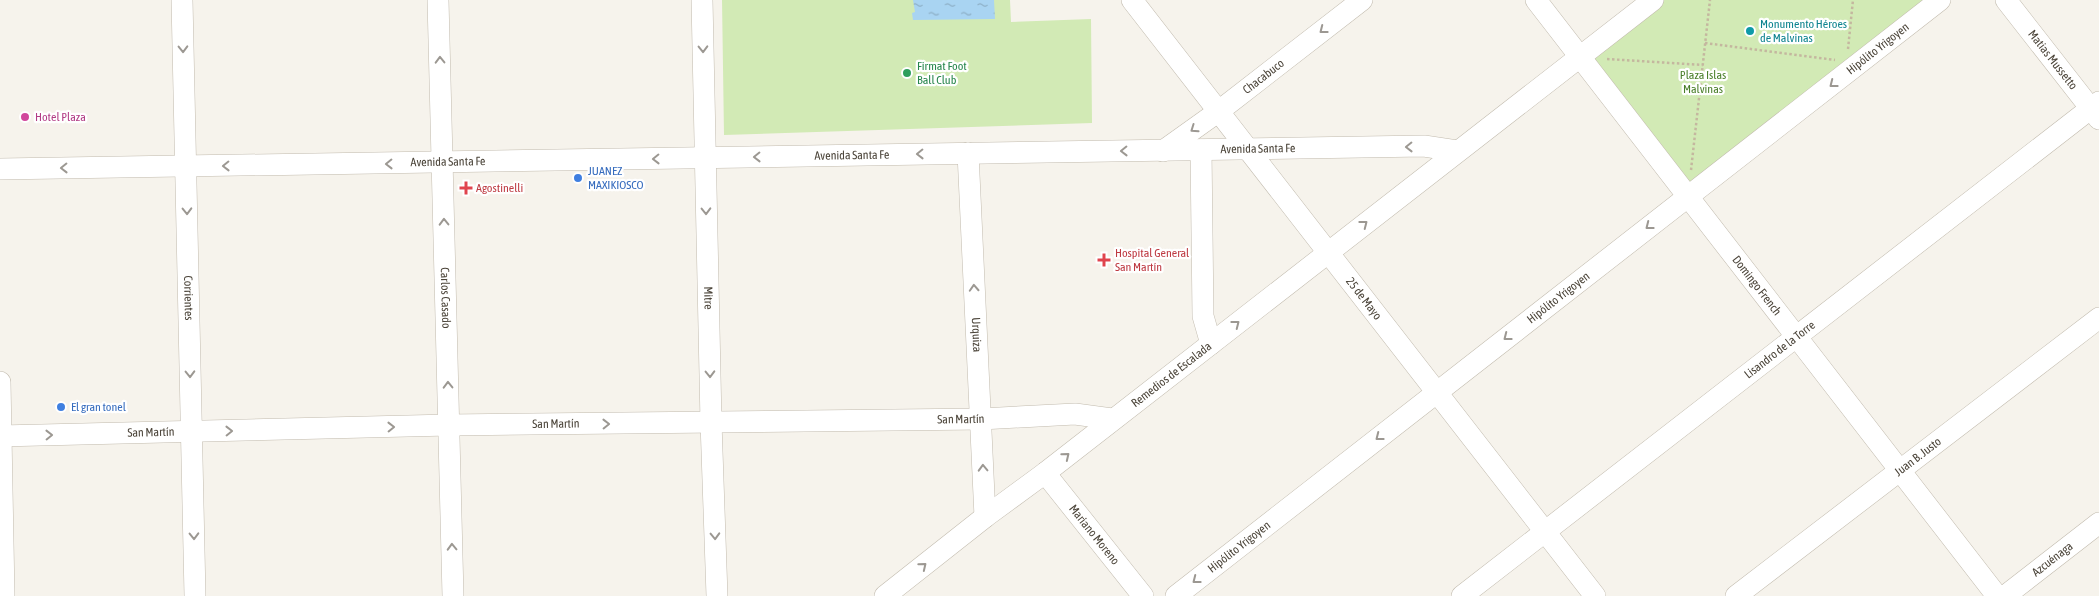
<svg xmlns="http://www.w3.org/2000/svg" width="2099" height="596" viewBox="0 0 2099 596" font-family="'Asap Condensed',sans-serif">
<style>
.park{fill:#d2eab5}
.water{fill:url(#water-ripples)}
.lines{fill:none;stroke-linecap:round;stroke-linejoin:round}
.minor-casing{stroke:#c2bbae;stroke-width:22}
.path{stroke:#c4b79f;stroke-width:2.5;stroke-dasharray:2.5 2.5;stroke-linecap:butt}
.minor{stroke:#fff;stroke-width:21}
.oneway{stroke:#9c9892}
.culture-dot{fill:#0f9aa8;stroke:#fff;stroke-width:2}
.leisure-dot{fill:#2e9e5b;stroke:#fff;stroke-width:2}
.hotel-dot{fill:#d1479c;stroke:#fff;stroke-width:2}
.shop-dot{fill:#3f7fe0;stroke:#fff;stroke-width:2}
.health-dot{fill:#e0444e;stroke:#fff;stroke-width:2}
.labels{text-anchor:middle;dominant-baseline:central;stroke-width:4.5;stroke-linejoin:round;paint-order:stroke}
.culture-label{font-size:12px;fill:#0d838f;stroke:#fff;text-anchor:start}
.street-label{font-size:12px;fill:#4b4439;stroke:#fff}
.leisure-label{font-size:12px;fill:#27864d;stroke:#fff;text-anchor:start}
.park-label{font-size:12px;fill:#4a7f2a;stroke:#fff}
.hotel-label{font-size:12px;fill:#b23c85;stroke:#fff;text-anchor:start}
.shop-label{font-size:12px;fill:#366cbe;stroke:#fff;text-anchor:start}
.health-label{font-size:12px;fill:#be3a42;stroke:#fff;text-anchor:start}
</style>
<defs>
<pattern id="water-ripples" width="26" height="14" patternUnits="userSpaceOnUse" patternTransform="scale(1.25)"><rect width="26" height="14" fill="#a9d4f2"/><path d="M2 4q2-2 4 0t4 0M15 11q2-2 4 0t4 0" fill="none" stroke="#8caec5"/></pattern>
</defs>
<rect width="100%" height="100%" fill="#f6f3ec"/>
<path class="park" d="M722,0H1010L1011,22L1091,19L1092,123L724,135Z
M1653,0H1940L1688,196L1580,57Z"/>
<path class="water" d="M913,0H994L995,19L913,20L912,13L915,12Z"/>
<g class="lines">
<defs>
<g id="minor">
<path id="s1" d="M182,0L195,596"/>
<path id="s2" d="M438,0L453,596"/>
<path id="s3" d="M702,0L711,422L717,596"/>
<path id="s4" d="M1132,0L1595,596"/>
<path id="s5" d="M1536,0L1997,596"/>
<path id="s6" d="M2006,0L2099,119"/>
<path d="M1201,150L1203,316L1211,344"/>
<path id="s7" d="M1163,151L1219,111L1362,0"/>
<path id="s8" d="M968,153L985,517"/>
<path id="s9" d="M0,169L1424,146L1457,151"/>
<path d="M0,382L4,596"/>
<path id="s10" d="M0,436L449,425L981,419L1075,414L1112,419"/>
<path id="s11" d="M1045,473L1143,596"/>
<path id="s12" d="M885,596L985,517L1045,473L1653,0"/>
<path id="s13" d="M1176,596L1940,0"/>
<path id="s14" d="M1462,596L2099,102"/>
<path id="s15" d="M1736,596L2099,318"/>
<path id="s16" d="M2005,596L2099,523"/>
</g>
</defs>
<use href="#minor" class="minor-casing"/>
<path class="path" d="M1705,43L1835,60
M1848,49L1853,0
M1607,59L1703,65
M1691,170L1710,0"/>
<use href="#minor" class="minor"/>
</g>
<defs><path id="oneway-chevron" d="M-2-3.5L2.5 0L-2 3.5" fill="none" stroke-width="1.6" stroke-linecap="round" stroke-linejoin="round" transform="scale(1.25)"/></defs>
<g class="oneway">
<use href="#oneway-chevron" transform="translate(1323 30) rotate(142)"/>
<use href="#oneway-chevron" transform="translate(183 49) rotate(89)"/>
<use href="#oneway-chevron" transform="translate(703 49) rotate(89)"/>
<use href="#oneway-chevron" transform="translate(440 60) rotate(-91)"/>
<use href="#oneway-chevron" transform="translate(1833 84) rotate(142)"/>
<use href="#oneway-chevron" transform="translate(1194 129) rotate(145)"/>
<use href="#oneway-chevron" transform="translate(1409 147) rotate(179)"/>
<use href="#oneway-chevron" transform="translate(1124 151) rotate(179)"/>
<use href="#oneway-chevron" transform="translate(920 154) rotate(179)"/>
<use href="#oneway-chevron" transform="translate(757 157) rotate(179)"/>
<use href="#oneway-chevron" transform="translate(656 159) rotate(179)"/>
<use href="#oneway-chevron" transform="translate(389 164) rotate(179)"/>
<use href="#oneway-chevron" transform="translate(226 166) rotate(179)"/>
<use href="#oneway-chevron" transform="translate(64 168) rotate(179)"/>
<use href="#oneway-chevron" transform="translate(187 211) rotate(89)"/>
<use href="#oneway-chevron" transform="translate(706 211) rotate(89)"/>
<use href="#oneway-chevron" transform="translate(444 222) rotate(-91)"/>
<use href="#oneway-chevron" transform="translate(1364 224) rotate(-38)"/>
<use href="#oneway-chevron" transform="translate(1649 226) rotate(142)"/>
<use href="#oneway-chevron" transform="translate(974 288) rotate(-93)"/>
<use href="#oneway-chevron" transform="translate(1236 324) rotate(-38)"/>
<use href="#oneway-chevron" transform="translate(1507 337) rotate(142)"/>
<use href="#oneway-chevron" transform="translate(190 374) rotate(89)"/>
<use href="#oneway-chevron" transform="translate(710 374) rotate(89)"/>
<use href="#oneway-chevron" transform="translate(448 385) rotate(-91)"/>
<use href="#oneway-chevron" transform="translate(606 424) rotate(-1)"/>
<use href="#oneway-chevron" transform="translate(391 427) rotate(-1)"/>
<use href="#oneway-chevron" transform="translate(229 431) rotate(-1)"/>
<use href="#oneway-chevron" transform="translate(49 435) rotate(-1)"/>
<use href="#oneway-chevron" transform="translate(1379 437) rotate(142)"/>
<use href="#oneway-chevron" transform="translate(1066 456) rotate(-39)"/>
<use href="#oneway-chevron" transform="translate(983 468) rotate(-92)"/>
<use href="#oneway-chevron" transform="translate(194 536) rotate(89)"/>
<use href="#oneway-chevron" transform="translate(715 536) rotate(88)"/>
<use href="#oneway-chevron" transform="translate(452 547) rotate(-92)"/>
<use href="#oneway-chevron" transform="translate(923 566) rotate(-39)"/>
<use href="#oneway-chevron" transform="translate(1196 580) rotate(142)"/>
</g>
<circle class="culture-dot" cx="1750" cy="31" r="5"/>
<circle class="leisure-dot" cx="907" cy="73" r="5"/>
<circle class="hotel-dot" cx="25" cy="117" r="5"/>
<g class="shop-dot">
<circle cx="578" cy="178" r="5"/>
<circle cx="61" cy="407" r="5"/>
</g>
<g class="health-dot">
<path d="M463.5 180.5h5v5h5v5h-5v5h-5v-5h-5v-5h5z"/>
<path d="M1101.5 252.5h5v5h5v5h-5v5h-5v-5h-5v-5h5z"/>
</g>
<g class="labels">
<g class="culture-label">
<text x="1760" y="24">Monumento Héroes<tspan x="1760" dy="14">de Malvinas</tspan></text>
</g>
<g class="street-label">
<text stroke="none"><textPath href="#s13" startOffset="890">Hipólito Yrigoyen</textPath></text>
<text stroke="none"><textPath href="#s6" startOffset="76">Matias Mussetto</textPath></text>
<text stroke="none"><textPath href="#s7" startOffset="125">Chacabuco</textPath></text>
<text stroke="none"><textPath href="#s9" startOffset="1258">Avenida Santa Fe</textPath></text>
<text stroke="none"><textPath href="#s9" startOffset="852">Avenida Santa Fe</textPath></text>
<text stroke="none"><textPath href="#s9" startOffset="448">Avenida Santa Fe</textPath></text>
<text stroke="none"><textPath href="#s5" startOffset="361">Domingo French</textPath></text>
<text stroke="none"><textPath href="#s1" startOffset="298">Corrientes</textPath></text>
<text stroke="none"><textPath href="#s2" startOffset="298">Carlos Casado</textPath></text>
<text stroke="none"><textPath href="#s3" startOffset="298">Mitre</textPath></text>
<text stroke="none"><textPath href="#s4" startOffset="378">25 de Mayo</textPath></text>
<text stroke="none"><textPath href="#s13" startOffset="485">Hipólito Yrigoyen</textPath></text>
<text stroke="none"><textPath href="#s8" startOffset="182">Urquiza</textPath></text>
<text stroke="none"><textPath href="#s14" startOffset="402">Lisandro de la Torre</textPath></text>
<text stroke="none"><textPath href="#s12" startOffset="362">Remedios de Escalada</textPath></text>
<text stroke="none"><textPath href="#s10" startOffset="961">San Martín</textPath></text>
<text stroke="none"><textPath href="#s10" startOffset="556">San Martín</textPath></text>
<text stroke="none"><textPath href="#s10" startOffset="151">San Martín</textPath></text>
<text stroke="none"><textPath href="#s15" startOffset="229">Juan B. Justo</textPath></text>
<text stroke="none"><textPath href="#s11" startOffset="79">Mariano Moreno</textPath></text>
<text stroke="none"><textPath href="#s13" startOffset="80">Hipólito Yrigoyen</textPath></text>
<text stroke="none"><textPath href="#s16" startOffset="60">Azcuénaga</textPath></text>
</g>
<g class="leisure-label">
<text x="917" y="66">Firmat Foot<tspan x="917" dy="14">Ball Club</tspan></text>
</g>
<g class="park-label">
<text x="1703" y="75">Plaza Islas<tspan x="1703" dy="14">Malvinas</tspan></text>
</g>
<g class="hotel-label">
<text x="35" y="117">Hotel Plaza</text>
</g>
<g class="shop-label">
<text x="588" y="171">JUANEZ<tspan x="588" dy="14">MAXIKIOSCO</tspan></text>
<text x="71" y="407">El gran tonel</text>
</g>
<g class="health-label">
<text x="476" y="188">Agostinelli</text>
<text x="1115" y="253">Hospital General<tspan x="1115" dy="14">San Martín</tspan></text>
</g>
</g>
</svg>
